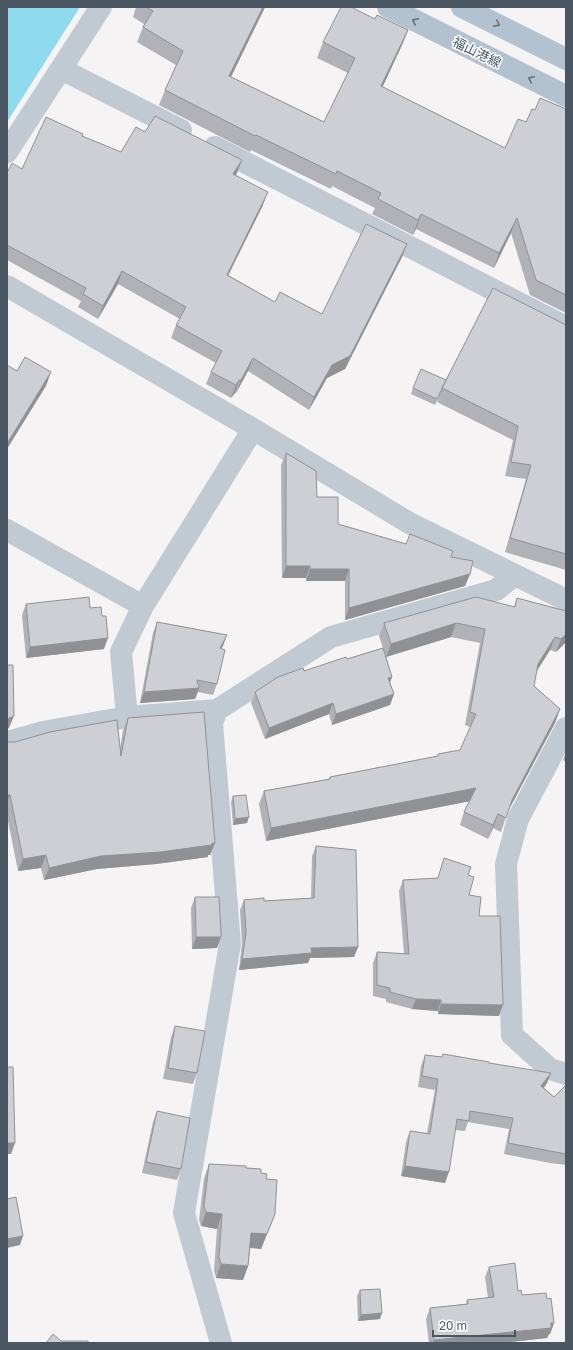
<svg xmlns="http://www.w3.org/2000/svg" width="573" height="1350" viewBox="0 0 573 1350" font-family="'Golos Text','Noto Sans JP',sans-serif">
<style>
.water{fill:#90daee}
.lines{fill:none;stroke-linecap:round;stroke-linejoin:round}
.minor{stroke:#c1cad2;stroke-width:22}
.major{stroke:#b3c2d1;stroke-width:22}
.wall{fill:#b0b2b7}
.shaded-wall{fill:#909195}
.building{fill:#cdcfd5;stroke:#909195}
.oneway{stroke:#64717d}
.labels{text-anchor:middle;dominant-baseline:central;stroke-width:3;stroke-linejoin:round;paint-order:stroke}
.street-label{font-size:13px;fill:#4a5661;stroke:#fff}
</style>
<rect width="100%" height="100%" fill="#f5f3f3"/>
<path class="water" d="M7,7H80L7,122Z"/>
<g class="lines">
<path class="minor" d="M61,69L181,130
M215,147L566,327
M7,152L101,7
M7,286L253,429L411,524L566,600
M7,530L143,606
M217,710L212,723L230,944L184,1213L221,1343
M127,717L121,652L143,606L253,429
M566,728L518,819L506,864L512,1035L550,1069L566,1074
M7,742L43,732L127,717L217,710L331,637L496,590L515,575"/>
<path class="major" d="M388,7L566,96
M462,7L566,59"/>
</g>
<path class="wall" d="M136,7H265L231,77L324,122L348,73L317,58L323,42L375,19L408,30L402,45L382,87L505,148L535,110L566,109V313L530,295L511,233L494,268L416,229L413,235L372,214L375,208L332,186L331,189L251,150L250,152L159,105L165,90L176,65L137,42L143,27L144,24L133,17Z
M145,132L237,173L235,176L263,205L228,275L275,302L322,314L407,244L402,257L345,369L327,378L309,410L248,371L236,393H235L231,398L206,384L211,372L216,363L171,338L176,325L180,319L118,284L98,319L78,307L81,301L7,260V173L22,169L82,136L121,152Z
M566,325V570L505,552L526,479L505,476L513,440L437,402L440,394L435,405L411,394L413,388L446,380Z
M286,453L317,497L338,524L451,557L470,574L465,586L345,620V581H306V578H282L281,465Z
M517,598L566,611V642L556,652L550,650L536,672L534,686L560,709L555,723L508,811L501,832L493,828L488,839L460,825L464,812L469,801L266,841L259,804L264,791L329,779L330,777L438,756V754L460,750L470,727L465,725L480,643L451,637L386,657L392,677L390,682L394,694L390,705L332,725L329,714L265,739L251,703L255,692L304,671L347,659L383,648L379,636L384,623L514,607Z
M26,604L90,608L102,616L104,649L26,658L22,615Z
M157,622L227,635L221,649L217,684L213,695L198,692L195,699L140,703L153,633Z
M128,718L215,843L210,855H208V857L156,864L97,869L44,880L41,868L18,871L7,816V741L9,742L120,749L123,730Z
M566,752V762L563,760Z
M233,796L247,823L233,825L231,802Z
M316,846L358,947L354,957L310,958L308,963L239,970L242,943L240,910L244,900L264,901L311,898L312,856Z
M444,858L468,875L469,895L479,916L499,1016L438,1014V1011L412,1009L386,1002V999L373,996V963L377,952L404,954L399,891L403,880L438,878Z
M195,897L221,937L217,948L192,949L191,908Z
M175,1026L197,1073L193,1084L163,1079L171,1037Z
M443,1054L489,1063L551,1073L547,1083L544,1088L554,1097L566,1085V1165L550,1163L504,1154L509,1129L468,1122L465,1131L455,1130L445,1183L401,1176L406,1142L410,1131L427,1133L435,1090L418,1087L421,1066L425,1055L441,1057Z
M157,1111L181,1169L177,1180L142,1173L153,1122Z
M209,1164L246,1168L261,1173L266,1179L275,1214L261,1249L250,1248L248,1266L243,1280L216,1278L214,1271L217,1229L201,1226L199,1220L204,1178Z
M489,1267L518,1291L522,1295L547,1299L554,1323L550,1334H549L547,1338L501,1343H429L426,1319L430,1308L466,1304L467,1300L488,1298L485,1277Z
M360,1290L380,1319L358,1321L357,1296Z"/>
<path class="shaded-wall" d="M263,7H265L224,91L229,76Z
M408,30L402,45L376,101L381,86Z
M242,160L237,173L228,187L233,174Z
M268,192L263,205L222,288L227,275Z
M421,214L416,229L413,235L418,220Z
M517,218L511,233L494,268L499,253Z
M407,244L402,257L345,369L327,378L309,410L314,397L332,365Z
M122,271L118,284L98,319L103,306Z
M253,358L248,371L236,393L241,380Z
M51,372L46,386L7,449L8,442Z
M239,380L235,393L231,398L236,385Z
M286,566H310L306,578H282Z
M310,569H349L345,581H306Z
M470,574L465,586L345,620L349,608Z
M456,623L451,637L386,657L391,644Z
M566,634V642L556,652L561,639Z
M227,635L223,646L216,659L220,648Z
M555,637L550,650L533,677L538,664Z
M108,638L104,649L26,658L30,647Z
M392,677L388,688V678Z
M199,688L195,699L140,703L144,692Z
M394,694L390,705L332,725L336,714Z
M333,703L329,714L265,739L269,728Z
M560,709L555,723L507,813L512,800Z
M14,716L9,728L7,729V719Z
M476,788L471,801L266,841L271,828Z
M7,795H10L7,802Z
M498,814L493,828L488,839L493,825Z
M249,817L247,823L233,825L235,819Z
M215,843L210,855H208V857L156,864L97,869L44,880L49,868L101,856Z
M46,855L41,868L18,871L23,859Z
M196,937H221L217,948L192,949Z
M358,947L354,957L310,958L308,963L239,970L242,959L311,948Z
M416,999L441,1000L438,1011L412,1009Z
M441,1004L503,1005L499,1016L438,1014Z
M551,1073L547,1083L537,1097L541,1086Z
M7,1143H15L11,1154H7Z
M405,1166L449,1172L445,1183L401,1176Z
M206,1212L222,1214L217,1229L201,1226Z
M275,1214L261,1249L246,1247L251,1233Z
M23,1236L20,1245L7,1248V1239Z
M221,1264L248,1266L243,1280L216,1278Z
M382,1313L380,1319L358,1321L361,1315Z
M554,1323L550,1334H549L547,1338L501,1343H433L434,1340Z"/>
<path class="building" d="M146,7H263L229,76L324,122L355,58L323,42L341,7H351L375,19L377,15L408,30L381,86L505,148L518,119L526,122L532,109L535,110L540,98L566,109V295L536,280L517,218L499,253L421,214L418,220L378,199L381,193L337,171L336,174L256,135L255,136L165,90L183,51L143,27L153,11Z
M155,116L242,160L233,174L268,192L227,275L275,302L280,292L322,314L366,224L407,244L350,356L332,365L314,397L253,358L241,380H239L236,385L211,372L222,351L176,325L186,307L122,271L103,306L83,294L86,288L7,245V173L12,163L22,169L46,117L83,134L82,136L121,152L136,127L145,132Z
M493,288L566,325V554L510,538L531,465L511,462L518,426L442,388Z
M25,357L51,372L8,442H7V365L17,371Z
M421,369L446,380L437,399L413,388Z
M286,453L316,471L317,497H338V524L406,544L410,534L453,551L451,557L473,561L470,574L349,608V569H310V566H286Z
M89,597L90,608L101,607L102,616H106L108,638L30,647L26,604Z
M476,597L515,607L517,598L566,611V634L561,639L555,637L538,664L534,686L560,709L512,800L506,818L498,814L493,825L464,812L476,788L271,828L264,791L330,779V777L438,756V754L460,750L476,714L470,712L485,629L456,623L391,644L384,623Z
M157,622L227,635L220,648L225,650L217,684L197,680L199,688L144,692Z
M383,648L392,677L388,678L394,694L336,714L333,703L269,728L255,692L278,677L303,668L304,671L346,657L347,659Z
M7,665H13L14,716L7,719Z
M204,712L215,843H212V845L160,852L101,856L49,868L46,855L23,859L10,795H7V741L9,742H15L50,732L117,720L121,756L128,718Z
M246,795L249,817L235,819L233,796Z
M316,846L356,850L358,947L311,948L312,953L242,959L246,933L244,900L264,898V901L314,898Z
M444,858L471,867L468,875L474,877L469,895L481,897L479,916H500L503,1005L441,1004V1000L416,999L390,992V988L377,985V952L409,954L403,880L438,878Z
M195,897H219L221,932V937H196Z
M175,1026L205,1031L197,1073L168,1068Z
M443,1054L489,1062V1063L551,1073L541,1086L554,1097L566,1085V1154L508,1143L513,1118L470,1111L469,1121L457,1119L449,1172L405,1166L410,1131L430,1134L438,1079L422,1076L425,1055L442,1057Z
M7,1067H13L15,1143H7Z
M157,1111L190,1118L181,1169L146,1162Z
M209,1164L246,1166V1168L261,1169V1173L267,1174L266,1179L277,1180L275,1214L267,1234L251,1233L248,1266L221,1264L219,1257L222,1214L206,1212L204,1206Z
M16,1197L23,1236L7,1239V1199Z
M515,1263L518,1291L521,1290L522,1295L546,1293L547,1299L551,1298L554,1323H551V1328L434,1340L430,1308L468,1304L467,1300L494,1297L489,1267Z
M380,1289L382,1313L361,1315L360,1290Z
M53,1334L61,1341H88V1343H46Z"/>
<defs><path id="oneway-chevron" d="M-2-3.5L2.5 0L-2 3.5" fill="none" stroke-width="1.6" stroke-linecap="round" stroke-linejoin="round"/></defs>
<g class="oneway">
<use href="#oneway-chevron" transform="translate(415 21) rotate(-153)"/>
<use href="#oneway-chevron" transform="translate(497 24) rotate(27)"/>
<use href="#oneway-chevron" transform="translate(531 79) rotate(-154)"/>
</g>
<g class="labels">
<g class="street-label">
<text transform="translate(477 52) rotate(26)">福山港線</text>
</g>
</g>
<rect width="573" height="1350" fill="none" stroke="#4a5661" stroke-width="16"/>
<path d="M433 1330v6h82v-6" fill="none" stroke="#4a5661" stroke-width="2"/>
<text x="439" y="1330" font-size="12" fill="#4a5661" stroke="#ffffff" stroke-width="3" paint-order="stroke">20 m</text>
</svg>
